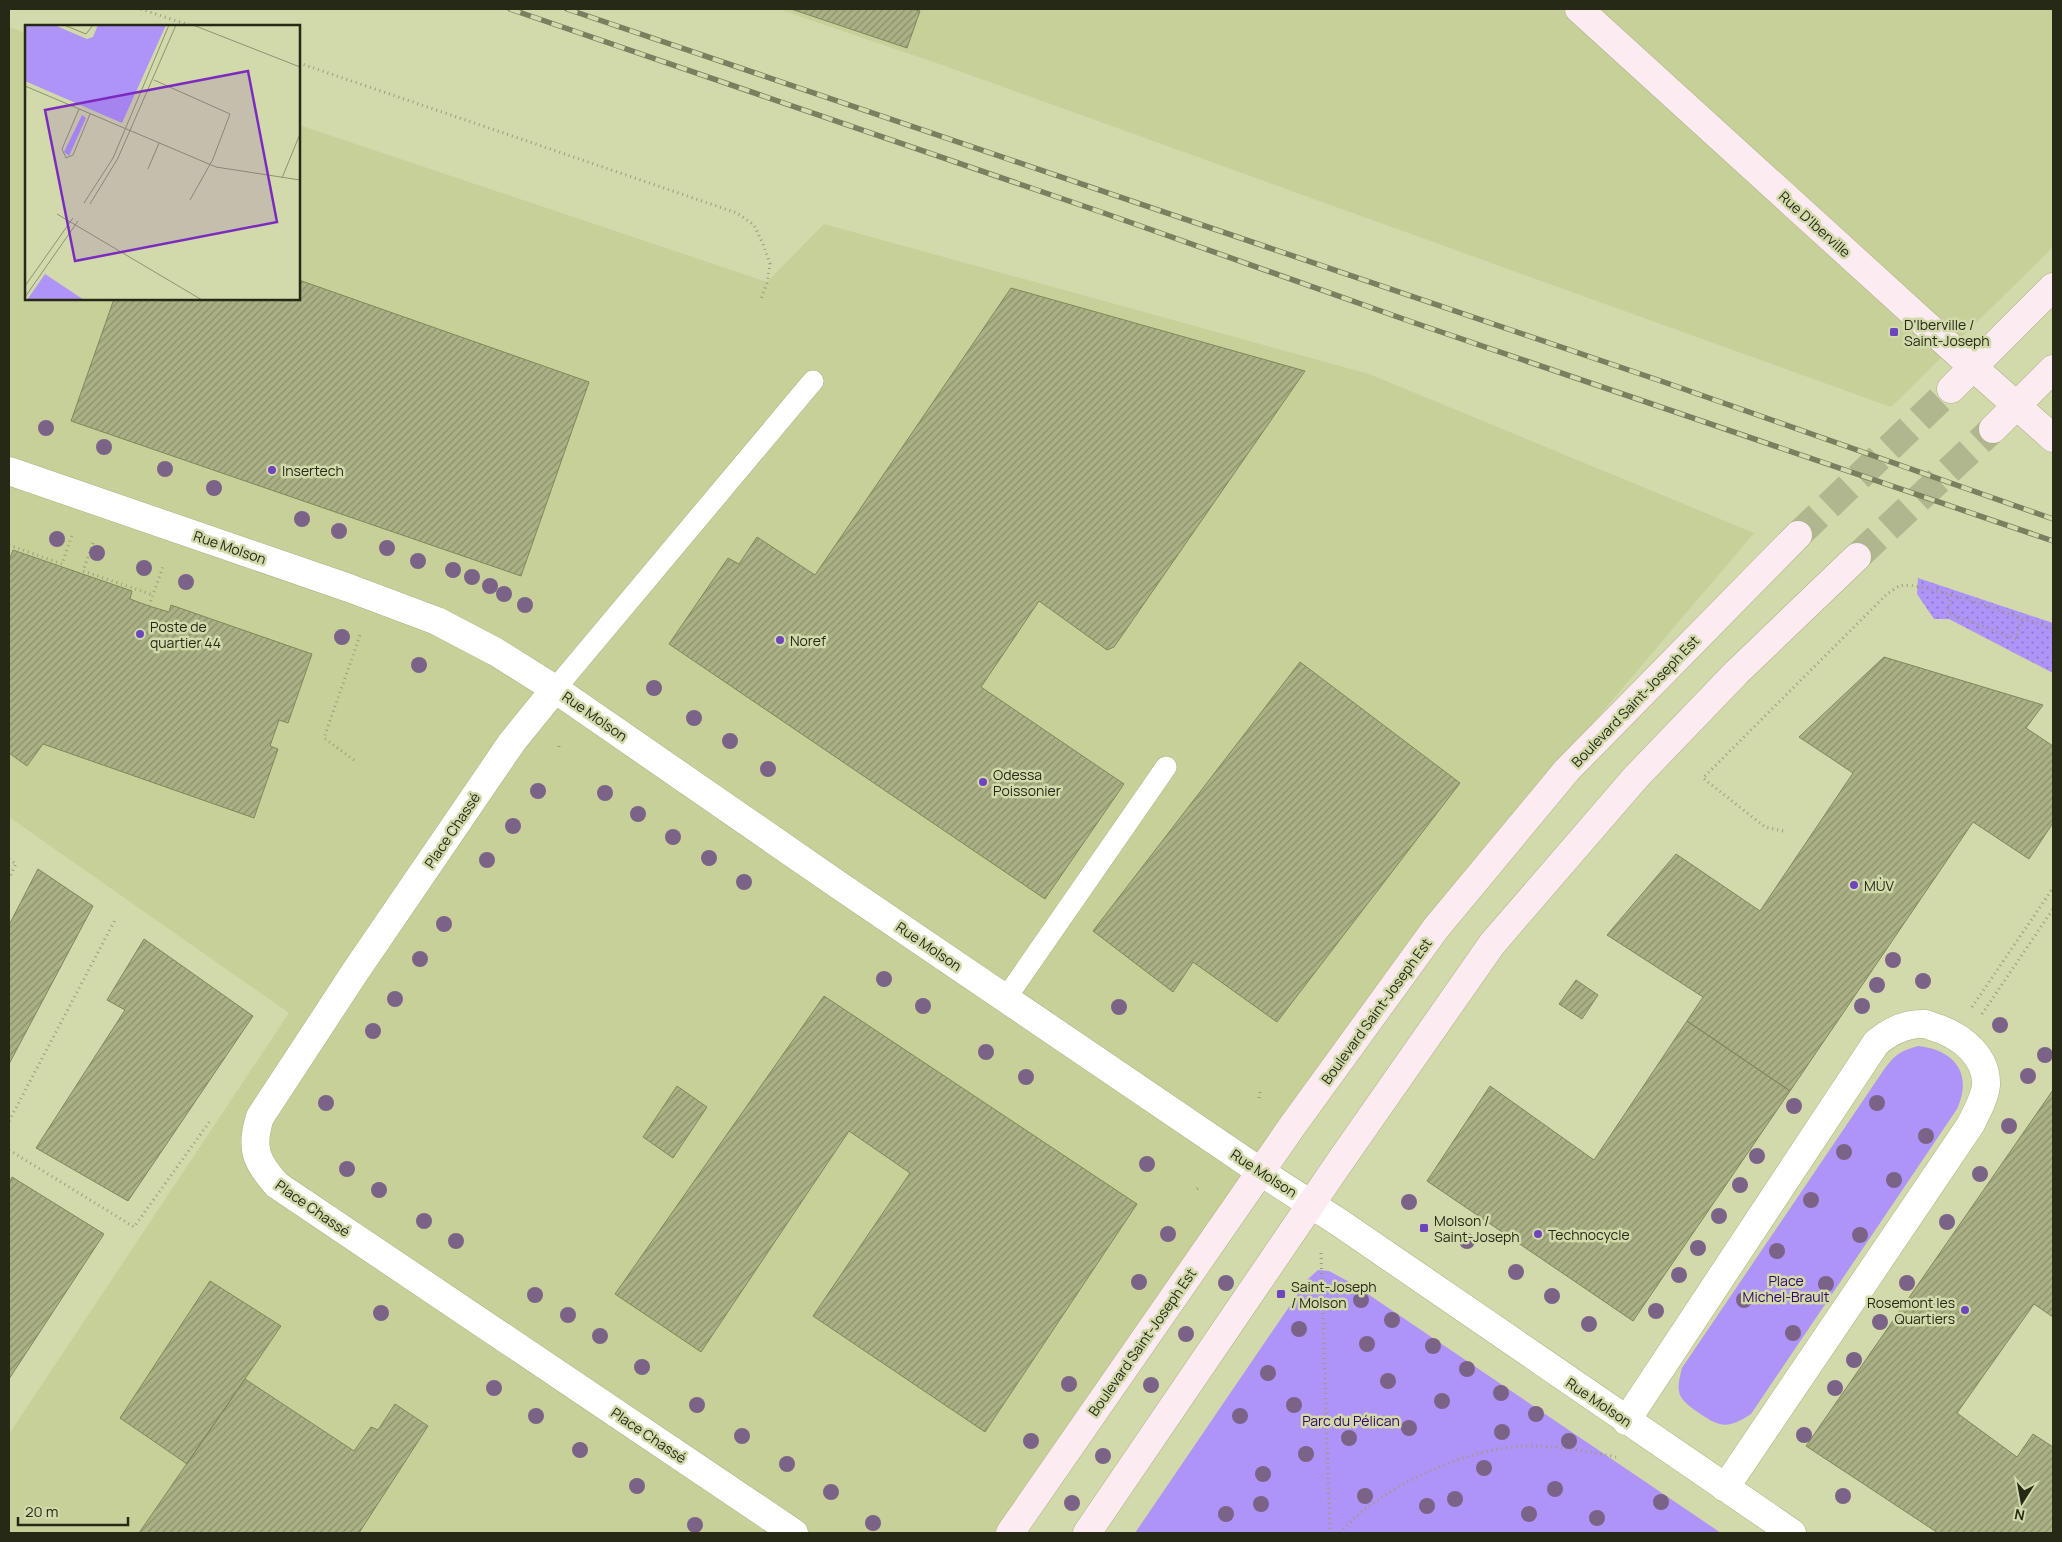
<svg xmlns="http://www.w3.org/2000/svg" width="2062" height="1542" viewBox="0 0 2062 1542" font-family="Manrope,sans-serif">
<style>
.built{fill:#c8d09a}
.grass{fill:url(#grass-dots)}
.park{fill:#ae93f9}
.building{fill:url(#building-hatch);stroke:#81875b}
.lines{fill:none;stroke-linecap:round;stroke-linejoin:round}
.secondary-tunnel{stroke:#b0b68d;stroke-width:28;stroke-dasharray:28 14;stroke-linecap:butt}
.service-casing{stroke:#abb183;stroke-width:22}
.minor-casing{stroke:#abb183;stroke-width:29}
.secondary-casing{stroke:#abb183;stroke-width:29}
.path{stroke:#999e79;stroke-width:3;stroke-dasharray:1 4;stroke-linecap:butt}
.service{stroke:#fff;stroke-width:21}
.minor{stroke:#fff;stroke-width:28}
.secondary{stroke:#fcecf2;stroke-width:28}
.rail-casing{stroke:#7a7f5f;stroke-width:5.5}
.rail{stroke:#d2d9aa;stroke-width:4;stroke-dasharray:11;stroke-linecap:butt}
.tree{fill:#7b6387}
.poi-dot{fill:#6e45bd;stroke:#d2d9aa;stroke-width:2}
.labels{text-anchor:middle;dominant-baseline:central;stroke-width:5;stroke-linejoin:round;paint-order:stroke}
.street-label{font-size:14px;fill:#272917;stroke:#d2d9aa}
.poi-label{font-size:14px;fill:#272917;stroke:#d2d9aa;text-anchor:start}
.park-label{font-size:14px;fill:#33036b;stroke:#d2d9aa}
.inset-road{fill:none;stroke:#8e936f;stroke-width:1}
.view{fill:#7b2cbf;fill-opacity:0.15;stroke:#7b2cbf;stroke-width:2.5}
.inset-edge{fill:none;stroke:#272917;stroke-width:2.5}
</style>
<defs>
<pattern id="grass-dots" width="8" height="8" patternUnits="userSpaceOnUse" patternTransform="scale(1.25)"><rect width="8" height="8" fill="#ae93f9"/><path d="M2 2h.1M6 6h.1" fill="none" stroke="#8e78c9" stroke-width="1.8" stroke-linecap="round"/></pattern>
<pattern id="building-hatch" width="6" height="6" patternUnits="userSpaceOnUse" patternTransform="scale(1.25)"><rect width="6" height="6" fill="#abb184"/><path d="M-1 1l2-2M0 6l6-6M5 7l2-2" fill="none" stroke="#8b906b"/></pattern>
</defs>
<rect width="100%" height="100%" fill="#d2d9aa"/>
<path class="built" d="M778,9H2053V247L1891,407L945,66Z
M9,27L26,33V299H299V125L767,282L824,224L1369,374L1754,533L1425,921L1011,1533H9V1434L289,1013L9,817Z"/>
<path class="grass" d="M1918,578L2053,623V673L1949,619H1934L1917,594Z"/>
<path class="park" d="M1918,1046C1955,1050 1973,1074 1957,1109L1751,1414C1728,1429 1721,1428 1699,1413C1678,1398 1675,1394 1682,1368L1883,1071C1894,1056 1899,1051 1918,1046Z
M1318,1270L1329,1271L1353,1284L1721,1533H1135L1308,1279Z"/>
<path class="building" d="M791,9H912L920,11L907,48Z
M299,280L589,382L521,576L71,421L114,299H299Z
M1011,288L1305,371L1114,647L1107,650L1039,601L981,687L1124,784L1045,899L669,644L728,558L739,564L757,537L815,575Z
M13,550L132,591L130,599L149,606L169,612L171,605L312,654L288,723L279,720L270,746L278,749L254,818L43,744L27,766L9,753V557L10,558Z
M1884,657L2043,705L2026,728L2053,746V823L2029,859L1973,822L1790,1091L1687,1021L1703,997L1607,935L1676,854L1760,911L1853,773L1799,737Z
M1300,662L1460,783L1277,1022L1193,962L1173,992L1093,931Z
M38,869L93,906L9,1064V925Z
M144,939L253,1016L128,1201L36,1148L125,1010L107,1000Z
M1576,980L1598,995L1582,1019L1559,1004Z
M824,996L1137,1204L985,1432L813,1316L910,1173L849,1131L701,1352L615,1294Z
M1687,1021L1790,1091L1633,1321L1427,1181L1490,1086L1594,1160Z
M677,1086L707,1107L673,1158L643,1137Z
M2053,1090V1317L2034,1304L1957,1413L2017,1457L2033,1434L2053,1447V1533H1938L1806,1446Z
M12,1177L104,1234L9,1379V1183Z
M210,1281L281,1326L187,1464L120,1418Z
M245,1379L354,1451L371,1427L378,1430L395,1404L428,1426L359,1533H139Z"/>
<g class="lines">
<path class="secondary-tunnel" d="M1798,535L1951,389
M1857,557L1993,429"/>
<defs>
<path id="service" d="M555,689L813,381
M1006,998L1166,767"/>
<path id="minor" d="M9,471L349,588L437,621L496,652L555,689L837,884L1261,1172L1340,1223L1792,1533
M555,689L512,742L355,972L260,1117C250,1148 256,1162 277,1185L794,1533
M1626,1421L1876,1043C1890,1031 1906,1023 1925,1024C1930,1025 1935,1028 1940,1029C1963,1038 1987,1057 1986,1085C1985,1098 1976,1113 1971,1124L1725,1488"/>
<path id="secondary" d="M1579,9L1955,351L2053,438
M1951,389L2053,287
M1993,429L2053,369
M1010,1533L1293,1125L1436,928L1567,770L1798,535
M1087,1533L1339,1163L1492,944L1636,777L1737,672L1857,557"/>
</defs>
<use href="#service" class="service-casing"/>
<use href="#minor" class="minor-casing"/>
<use href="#secondary" class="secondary-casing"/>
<path class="path" d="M141,9L192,26
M299,63L737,213L754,225L763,244L770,264L767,283L761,299
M93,543L83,571L153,595
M9,545L62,564L72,535
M1951,595L1948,613L2016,639L2022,619
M149,606L163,567
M559,746V750
M354,760L324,738L360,635
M1783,831L1765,827L1703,778L1887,594C1891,592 1896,587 1900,586C1918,579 2028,621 2053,629
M9,859L16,864L9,878
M1972,1007L2053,888
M1982,1014L2053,909
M1259,1098L1260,1092
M9,1121L115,920
M9,1150L134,1227L210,1121
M1197,1189L1201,1186
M1321,1253L1330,1533
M1340,1533C1377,1488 1470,1446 1529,1446C1558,1446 1587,1451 1616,1457"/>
<use href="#service" class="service"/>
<use href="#minor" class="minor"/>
<use href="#secondary" class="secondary"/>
<defs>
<path id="rail" d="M510,9L1101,212L1412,322L2053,541
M567,9L1661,381L2053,519"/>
</defs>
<use href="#rail" class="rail-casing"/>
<use href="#rail" class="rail"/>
</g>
<g class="tree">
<circle cx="46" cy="428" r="8"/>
<circle cx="104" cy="447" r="8"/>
<circle cx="165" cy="469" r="8"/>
<circle cx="214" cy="488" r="8"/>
<circle cx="302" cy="519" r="8"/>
<circle cx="339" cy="531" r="8"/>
<circle cx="57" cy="539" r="8"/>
<circle cx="387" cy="548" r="8"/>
<circle cx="97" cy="553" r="8"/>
<circle cx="418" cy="561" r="8"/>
<circle cx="144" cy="568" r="8"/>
<circle cx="453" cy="570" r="8"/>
<circle cx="472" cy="577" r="8"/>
<circle cx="186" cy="582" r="8"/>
<circle cx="490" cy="586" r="8"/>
<circle cx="504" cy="594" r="8"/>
<circle cx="525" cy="605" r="8"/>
<circle cx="342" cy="637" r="8"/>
<circle cx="419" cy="665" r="8"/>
<circle cx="654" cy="688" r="8"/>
<circle cx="694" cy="718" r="8"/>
<circle cx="730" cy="741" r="8"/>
<circle cx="768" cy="769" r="8"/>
<circle cx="538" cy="791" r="8"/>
<circle cx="605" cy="793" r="8"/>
<circle cx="638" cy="814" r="8"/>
<circle cx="513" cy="826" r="8"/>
<circle cx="673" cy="837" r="8"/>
<circle cx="709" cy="858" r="8"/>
<circle cx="487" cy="860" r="8"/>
<circle cx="744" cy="882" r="8"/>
<circle cx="444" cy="924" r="8"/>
<circle cx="420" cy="959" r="8"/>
<circle cx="1893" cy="960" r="8"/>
<circle cx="884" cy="979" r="8"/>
<circle cx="1923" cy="981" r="8"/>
<circle cx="1877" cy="985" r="8"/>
<circle cx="395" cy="999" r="8"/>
<circle cx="923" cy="1006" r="8"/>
<circle cx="1862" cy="1006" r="8"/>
<circle cx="1119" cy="1007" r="8"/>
<circle cx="2000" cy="1025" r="8"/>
<circle cx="373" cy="1031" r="8"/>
<circle cx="986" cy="1052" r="8"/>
<circle cx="2045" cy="1055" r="8"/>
<circle cx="2028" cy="1076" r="8"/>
<circle cx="1026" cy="1077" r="8"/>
<circle cx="326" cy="1103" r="8"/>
<circle cx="1877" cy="1103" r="8"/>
<circle cx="1794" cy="1106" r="8"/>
<circle cx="2009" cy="1126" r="8"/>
<circle cx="1926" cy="1136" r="8"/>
<circle cx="1844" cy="1152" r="8"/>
<circle cx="1757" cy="1156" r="8"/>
<circle cx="1147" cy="1164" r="8"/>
<circle cx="347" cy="1169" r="8"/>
<circle cx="1980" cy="1174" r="8"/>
<circle cx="1894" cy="1180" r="8"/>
<circle cx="1740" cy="1185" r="8"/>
<circle cx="379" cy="1190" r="8"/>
<circle cx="1811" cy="1200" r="8"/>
<circle cx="1409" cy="1202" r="8"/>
<circle cx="1719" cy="1216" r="8"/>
<circle cx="424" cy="1221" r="8"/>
<circle cx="1947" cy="1222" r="8"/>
<circle cx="1168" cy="1234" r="8"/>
<circle cx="1860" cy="1235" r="8"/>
<circle cx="456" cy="1241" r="8"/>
<circle cx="1467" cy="1241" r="8"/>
<circle cx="1698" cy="1248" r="8"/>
<circle cx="1777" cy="1251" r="8"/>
<circle cx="1516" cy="1272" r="8"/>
<circle cx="1679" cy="1275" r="8"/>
<circle cx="1139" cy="1282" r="8"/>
<circle cx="1226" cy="1283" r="8"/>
<circle cx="1907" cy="1283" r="8"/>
<circle cx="1826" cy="1284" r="8"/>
<circle cx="535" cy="1295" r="8"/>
<circle cx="1552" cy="1296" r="8"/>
<circle cx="1361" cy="1300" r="8"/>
<circle cx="1744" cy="1300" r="8"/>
<circle cx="1656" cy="1311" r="8"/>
<circle cx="381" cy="1313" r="8"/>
<circle cx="568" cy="1315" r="8"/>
<circle cx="1392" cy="1320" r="8"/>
<circle cx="1880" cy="1322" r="8"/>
<circle cx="1589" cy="1324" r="8"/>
<circle cx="1299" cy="1329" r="8"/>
<circle cx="1793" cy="1333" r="8"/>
<circle cx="1186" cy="1334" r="8"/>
<circle cx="600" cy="1336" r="8"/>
<circle cx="1367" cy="1344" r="8"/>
<circle cx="1433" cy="1346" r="8"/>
<circle cx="1854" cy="1360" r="8"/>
<circle cx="642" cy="1367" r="8"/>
<circle cx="1467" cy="1369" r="8"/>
<circle cx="1268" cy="1373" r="8"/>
<circle cx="1388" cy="1381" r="8"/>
<circle cx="1069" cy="1384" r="8"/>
<circle cx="1151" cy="1385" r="8"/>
<circle cx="494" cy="1388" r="8"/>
<circle cx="1835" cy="1388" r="8"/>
<circle cx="1501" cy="1393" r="8"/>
<circle cx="1442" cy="1401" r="8"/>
<circle cx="697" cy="1405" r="8"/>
<circle cx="1294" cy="1405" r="8"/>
<circle cx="1536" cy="1414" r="8"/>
<circle cx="536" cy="1416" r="8"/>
<circle cx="1240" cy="1416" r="8"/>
<circle cx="1409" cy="1428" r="8"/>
<circle cx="1502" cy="1432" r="8"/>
<circle cx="1804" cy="1435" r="8"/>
<circle cx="742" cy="1436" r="8"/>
<circle cx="1349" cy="1438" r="8"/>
<circle cx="1031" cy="1441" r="8"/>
<circle cx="1569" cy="1441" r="8"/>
<circle cx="580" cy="1450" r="8"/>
<circle cx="1306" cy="1454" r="8"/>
<circle cx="1103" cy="1456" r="8"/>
<circle cx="787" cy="1464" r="8"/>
<circle cx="1484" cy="1468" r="8"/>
<circle cx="1263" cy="1474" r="8"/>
<circle cx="637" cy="1486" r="8"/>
<circle cx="1555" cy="1489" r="8"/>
<circle cx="831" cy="1492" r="8"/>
<circle cx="1365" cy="1496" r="8"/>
<circle cx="1843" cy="1496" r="8"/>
<circle cx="1455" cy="1499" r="8"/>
<circle cx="1661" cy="1502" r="8"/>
<circle cx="1072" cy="1503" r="8"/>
<circle cx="1261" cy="1504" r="8"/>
<circle cx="1427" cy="1506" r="8"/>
<circle cx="1226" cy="1514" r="8"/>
<circle cx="1529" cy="1514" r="8"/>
<circle cx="1597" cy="1518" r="8"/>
<circle cx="873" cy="1523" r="8"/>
<circle cx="695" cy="1525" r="8"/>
</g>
<g class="poi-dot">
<rect x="1889" y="327" width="10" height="10" rx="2.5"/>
<circle cx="272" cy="470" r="5"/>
<circle cx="140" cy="634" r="5"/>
<circle cx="780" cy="640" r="5"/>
<circle cx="983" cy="782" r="5"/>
<circle cx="1854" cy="885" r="5"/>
<rect x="1419" y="1223" width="10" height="10" rx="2.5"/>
<circle cx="1538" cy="1234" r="5"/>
<rect x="1276" y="1289" width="10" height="10" rx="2.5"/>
<circle cx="1965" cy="1310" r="5"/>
</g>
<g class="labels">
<g class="street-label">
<text transform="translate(1815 224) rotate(42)">Rue D'Iberville</text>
<text transform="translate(230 547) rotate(19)">Rue Molson</text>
<text transform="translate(1635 701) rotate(-46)">Boulevard Saint-Joseph Est</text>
<text transform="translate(595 716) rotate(35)">Rue Molson</text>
<text transform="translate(452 830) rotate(-56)">Place Chassé</text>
<text transform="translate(929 946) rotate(34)">Rue Molson</text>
<text transform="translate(1376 1011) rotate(-54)">Boulevard Saint-Joseph Est</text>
<text transform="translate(1264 1173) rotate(33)">Rue Molson</text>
<text transform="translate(313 1208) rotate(35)">Place Chassé</text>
<text transform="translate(1142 1342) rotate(-55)">Boulevard Saint-Joseph Est</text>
<text transform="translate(1599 1402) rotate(34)">Rue Molson</text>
<text transform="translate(649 1435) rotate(34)">Place Chassé</text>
</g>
<g class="poi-label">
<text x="1904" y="324">D'Iberville /<tspan x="1904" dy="16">Saint-Joseph</tspan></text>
<text x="282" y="470">Insertech</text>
<text x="150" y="626">Poste de<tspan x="150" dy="16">quartier 44</tspan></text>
<text x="790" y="640">Noref</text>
<text x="993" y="774">Odessa<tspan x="993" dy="16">Poissonier</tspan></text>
<text x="1864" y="885">MÙV</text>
<text x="1434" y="1220">Molson /<tspan x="1434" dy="16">Saint-Joseph</tspan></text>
<text x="1548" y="1234">Technocycle</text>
<text x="1291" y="1286">Saint-Joseph<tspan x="1291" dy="16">/ Molson</tspan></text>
<text x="1955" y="1302" text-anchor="end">Rosemont les<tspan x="1955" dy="16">Quartiers</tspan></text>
</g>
<g class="park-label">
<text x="1786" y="1280">Place<tspan x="1786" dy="16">Michel-Brault</tspan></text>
<text x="1351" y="1420">Parc du Pélican</text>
</g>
</g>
<g transform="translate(25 25)">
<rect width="275" height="275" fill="#d2d9aa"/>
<path d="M0,0H29L62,14L68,12L73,0H141L97,98L0,56ZM57,90L61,93L44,131L39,127ZM20,249L59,275H2Z" fill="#ae93f9"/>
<path class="inset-road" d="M39,0L61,9L68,0M168,0L275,42M129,55L205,89L188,134L165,175M0,61L191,142L275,155M54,84L37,124L41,133L48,130L65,89M123,144L134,118M257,153L275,109M59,178L88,133L144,0M65,179L93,133L151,0M32,189L177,275M0,261L48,193M0,272L53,196"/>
<path class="view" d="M223,46L252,197L50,236L20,85Z"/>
<rect width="275" height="275" class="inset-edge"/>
</g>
<rect width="2062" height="1542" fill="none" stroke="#272917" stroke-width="20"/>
<g transform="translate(2022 1502) rotate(191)" stroke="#d2d9aa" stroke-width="4" paint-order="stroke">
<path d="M0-4L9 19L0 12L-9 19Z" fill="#272917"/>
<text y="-8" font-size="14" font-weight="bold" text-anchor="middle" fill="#272917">N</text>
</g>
<path d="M18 1517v8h110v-8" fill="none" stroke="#272917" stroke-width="2.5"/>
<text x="25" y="1517" font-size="15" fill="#272917" stroke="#d2d9aa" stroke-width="4" paint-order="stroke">20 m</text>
</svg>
